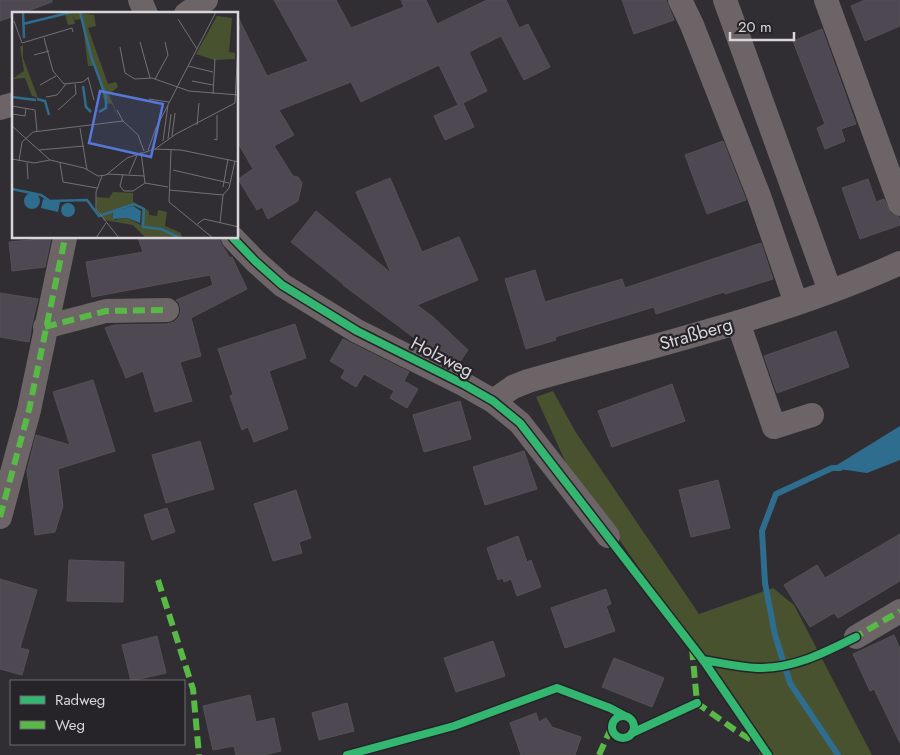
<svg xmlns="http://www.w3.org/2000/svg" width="900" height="755" viewBox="0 0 900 755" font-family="Jost,sans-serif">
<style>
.green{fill:#48522f}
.water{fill:#2e6d8d}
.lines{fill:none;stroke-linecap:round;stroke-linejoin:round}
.stream{stroke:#2e6d8d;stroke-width:6}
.building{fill:#4e4853;stroke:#535155}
.minor{stroke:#6c6467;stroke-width:24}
.quiet{stroke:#58b947;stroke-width:6;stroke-dasharray:12 6;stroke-linecap:butt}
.cycleway-casing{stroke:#262329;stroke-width:11}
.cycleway{stroke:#33b770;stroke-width:8}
.labels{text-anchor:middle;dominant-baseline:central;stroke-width:4.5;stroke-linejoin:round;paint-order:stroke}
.street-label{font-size:18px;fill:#d8d6da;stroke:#262329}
.inset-river{fill:none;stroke:#2e6d8d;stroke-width:2.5}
.inset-road{fill:none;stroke:#737175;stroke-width:1}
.view{fill:#5577d9;fill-opacity:0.15;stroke:#5577d9;stroke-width:2.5}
.inset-edge{fill:none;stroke:#d8d6da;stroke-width:2.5}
</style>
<rect width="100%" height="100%" fill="#302e32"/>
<path class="green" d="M553,391L575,431L699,614L773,588L794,605L872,755H759L760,742L566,463L536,397Z"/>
<path class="water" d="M900,426V460L867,473L832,468Z"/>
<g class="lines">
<path class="stream" d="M838,755L790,683L775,635L765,583L762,531L776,494L832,468H840"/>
</g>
<path class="building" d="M0,0H52V2L20,14H14V16L0,21Z
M274,0H336L351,28L404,7L401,0H426L437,24L487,0H506L519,28L528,24L550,67L524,80L501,36L469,52L487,91L463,103L474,127L445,140L434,116L458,105L439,65L361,102L351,82L279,110L294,135L274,146L293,176L298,177L302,183L298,201L268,219L262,207L257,210L238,179L253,169L238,143V17L267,76L308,61Z
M622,0H666L674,20L634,34Z
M865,0H900V26L865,41L851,6Z
M822,29L856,124L841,129L845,141L825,149L817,128L825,124L793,41Z
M723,141L746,200L707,214L685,155Z
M390,178L422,252L459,237L478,280L417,305L433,317L468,350L459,363L428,348L343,285V284L291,242L316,211L391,273L356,192Z
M868,179L876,202L884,199L891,214L899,217L900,225L860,239L842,188Z
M51,238L45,267L12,271L9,242Z
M138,238H220V242L230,258L232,257L247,289L191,318L201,356L180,362L192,401L155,412L143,371L126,378L105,328L114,325L167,324L174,322L179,317L181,310L179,303L176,300L213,285L210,275L92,297L86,262L143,252Z
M761,243L773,279L725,294L724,292L656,314L654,307L555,337L556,340L526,349L505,279L535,270L545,302L622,279L625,288Z
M0,293L38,299L32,324L29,342L0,337Z
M295,324L306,358L269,371L288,429L254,442L248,427L242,430L230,396L233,394L218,349Z
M836,331L849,367L777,393L764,356Z
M343,339L409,372L404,381L418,389L407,408L390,398L394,391L364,374L356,387L341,378L345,370L330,361Z
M93,380L115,451L58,469L63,506L55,532L35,535L27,471L36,435L70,445L53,392Z
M672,384L685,421L612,447L598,411Z
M460,401L471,439L424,452L413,415Z
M200,441L214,489L166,503L152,455Z
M524,451L537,489L485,505L473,467Z
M718,480L730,528L691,537L679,490Z
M296,490L311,538L299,542L302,553L273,561L254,504Z
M167,508L175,532L152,540L144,515Z
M900,534V581L838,618L834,613L810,627L784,585L817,565L825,578Z
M518,536L527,562L531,560L541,587L517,596L511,579L504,582L503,578L498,580L487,548Z
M69,560L124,562L123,602L67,601Z
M0,579L37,590L20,648L29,650L22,675L0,669Z
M606,589L611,604L606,606L615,631L565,648L551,608Z
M894,635L900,649V743L874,689L870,691L853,654Z
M157,636L166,673L131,681L122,645Z
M493,641L505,676L456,692L444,658Z
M614,658L664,678L652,707L602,687Z
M250,695L256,722L274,718L281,751L264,755H236L234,746L213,750L203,706Z
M347,703L354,731L319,740L312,713Z
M536,713L539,722L546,718L552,727L581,737L575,755H521L510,723Z"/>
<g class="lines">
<path class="minor" d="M140,0L146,14
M680,0L692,25L759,196L796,303
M725,0L830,291
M826,0L900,204
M186,14L206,0
M0,108L14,104
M233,238L255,261L282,285L357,331L465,385L493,401L520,423L608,536
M738,322L774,427L812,415
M45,327L106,311L167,310
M493,401L513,387L528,381C651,346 783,316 900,263
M0,517L29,410L65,238
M856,637L900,611"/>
<path class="quiet" d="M45,327L106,311L167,310
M0,517L29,410L65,238
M158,580L193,689L199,755
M852,639L900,611
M692,648L697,703L735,730L756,743
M599,755L612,726"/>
<defs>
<path id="cycleway" d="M233,238L255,261L282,285L357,331L465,385L493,401L520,423L703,660L768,755
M703,660C721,663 739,667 757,668C793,669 824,653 856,637
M612 727a11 11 0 1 1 22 0a11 11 0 1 1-22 0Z
M632,733L697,703
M347,755L454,726L557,688L610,708L625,716"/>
</defs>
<use href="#cycleway" class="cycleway-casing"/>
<use href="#cycleway" class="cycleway"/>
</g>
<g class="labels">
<g class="street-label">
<text transform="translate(696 334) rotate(-16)">Straßberg</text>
<text transform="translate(442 357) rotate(27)">Holzweg</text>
</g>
</g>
<g transform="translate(12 12)">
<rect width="226" height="226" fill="#302e32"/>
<path d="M58,0L82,3L84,14L76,16L96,72L104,70L106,75L97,82L108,109L100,92L93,91L83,54H76L70,7L63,8L61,4L63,12L56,13L53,2ZM205,4L220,6L217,40L223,41V47L202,48L184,42ZM11,33V46L26,86L20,84L13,66L0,67L12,59L8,35ZM101,180L121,181V190L137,199V203L145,204L146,198L155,200L153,214L169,221L170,226H134L121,213L92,208L85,197L84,185L97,186ZM119,193L130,197L129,213L115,206L102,208L100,199Z" fill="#48522f" fill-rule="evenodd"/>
<path d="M12 189a8 8 0 1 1 16 0a8 8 0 1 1-16 0ZM31,187L48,190L46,200L29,196ZM49 198a7 7 0 1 1 14 0a7 7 0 1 1-14 0ZM121,194L129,199L128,211L115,206L101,207V200Z" fill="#2e6d8d"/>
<path class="inset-river" d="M11,0L12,26M68,0L79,44L94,85V96L87,100M11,12L60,0M71,74L74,95L79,100M0,85L24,88M25,87L33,89L37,103M0,177L29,183L38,189L75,188L87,204L122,192L132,197L131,215L149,217L168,226"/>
<path class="inset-road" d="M166,7L185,37M2,9L10,31L60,16L61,20M32,26L41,59L52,72L71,70L76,66M128,30L138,66M108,35L113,61L123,67L140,66L177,79L227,83M22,43L37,39M176,54L201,60M76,65L82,88M143,67L156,43L153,30M180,69L201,73M28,73L44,64M201,82L203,47M34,85L45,83L54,72M137,87L157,90M0,94L23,98L25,119M46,98L64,82L63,72M105,98L111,109L126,123L132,139M0,102L13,104L14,97M185,113L187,91M0,114L38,148M68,116L75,158M160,124L163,101M156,127L159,102M202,127L205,128V103M151,129L156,93M143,137L164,122L223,91L227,14M27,138L72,134M136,138L144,116L204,0M159,138L157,190L201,226M129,140L133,171M0,147L22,151L38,148L72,156L86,164L94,163L115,146L143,137L169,138L227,150M7,149L10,130L21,120L111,109M226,150V125M15,151L16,167M48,151L51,170L85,176M161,158L217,171M95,162L132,164M111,162L108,174L112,179H121L133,171M117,162L126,141M90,164L84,180V197L107,226M133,171L156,175M211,175L216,147M157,178L211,183M208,211L211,183L217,176L223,149M184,213L192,207L227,215M84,226L94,211"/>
<path class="view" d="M88,79L151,92L139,145L77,131Z"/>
<rect width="226" height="226" class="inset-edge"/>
</g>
<rect x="10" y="680" width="175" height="65" fill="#262329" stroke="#6d6b70"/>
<rect x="20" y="696" width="25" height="8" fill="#33b770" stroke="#6d6b70"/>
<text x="55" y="705" font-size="15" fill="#d8d6da">Radweg</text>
<rect x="20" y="721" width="25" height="8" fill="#58b947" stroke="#6d6b70"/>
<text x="55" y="730" font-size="15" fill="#d8d6da">Weg</text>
<path d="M730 32v8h64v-8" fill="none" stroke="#d8d6da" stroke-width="2.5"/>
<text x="738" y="32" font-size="15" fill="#d8d6da" stroke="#262329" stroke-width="4" paint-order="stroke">20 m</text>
</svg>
